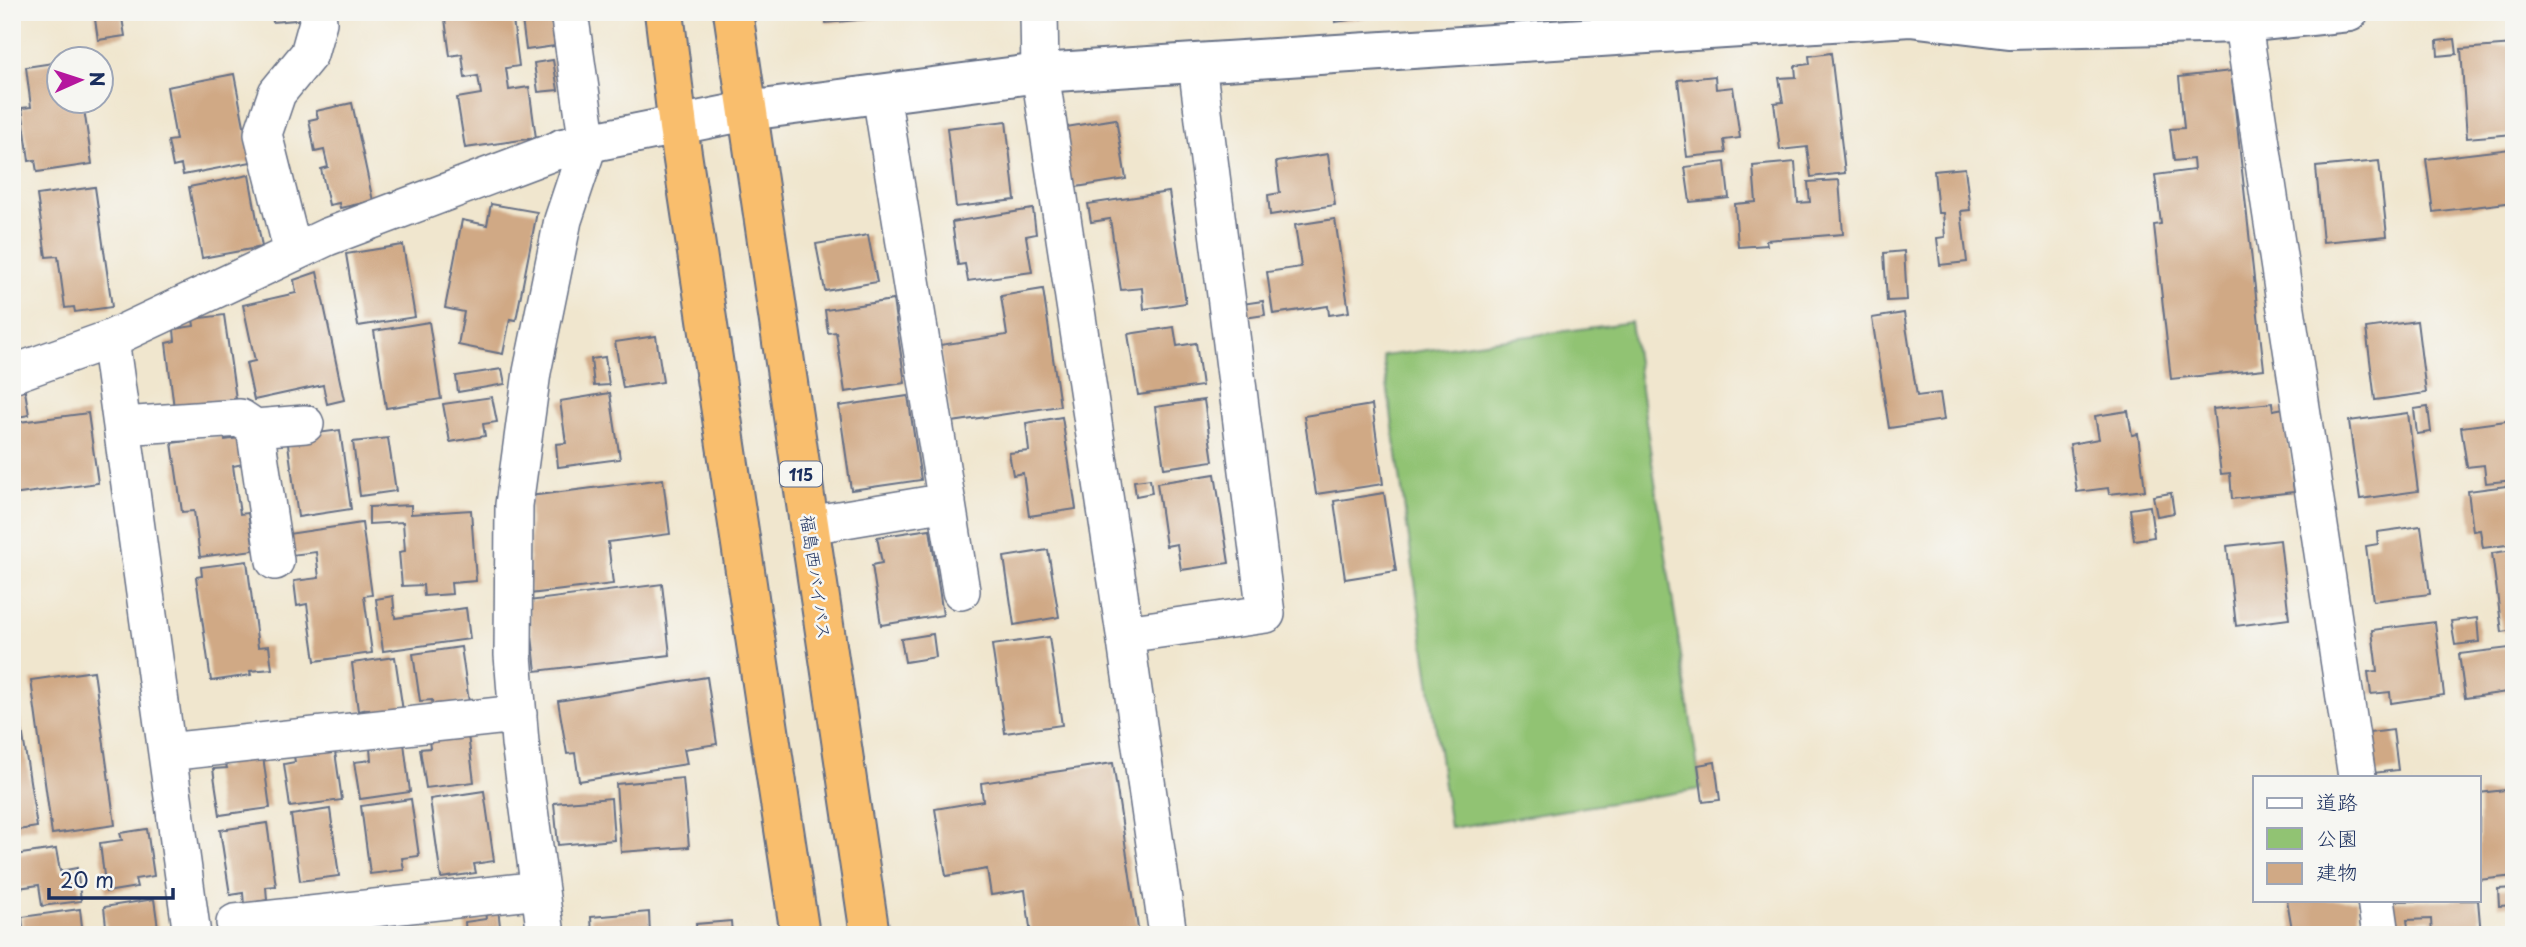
<svg xmlns="http://www.w3.org/2000/svg" width="2526" height="947" viewBox="0 0 2526 947" font-family="'Playpen Sans','Klee One',sans-serif">
<style>
.green{fill:#91c373;stroke:#567968;stroke-width:2}
.building{fill:#d0a985}
.lines{fill:none;stroke-linecap:round;stroke-linejoin:round}
.minor-casing{stroke:#666f85;stroke-width:40}
.tertiary-casing{stroke:#666f85;stroke-width:42}
.trunk-casing{stroke:#666f85;stroke-width:42}
.minor{stroke:#fff;stroke-width:37}
.tertiary{stroke:#fff;stroke-width:38}
.trunk{stroke:#f9be6d;stroke-width:38}
.labels{text-anchor:middle;dominant-baseline:central;stroke-width:5;stroke-linejoin:round;paint-order:stroke}
.shield{fill:#f6f6f2;stroke:#5d6b8a;stroke-width:2}
.shield-label{font-size:16px;font-weight:bold;fill:#1b2f5e}
.street-label{font-size:18px;fill:#1b2f5e;stroke:#f6f6f2}
</style>
<rect width="100%" height="100%" fill="#f6f6f2"/>
<filter id="ink" filterUnits="userSpaceOnUse"><feTurbulence type="fractalNoise" baseFrequency=".0143" numOctaves="2"/><feDisplacementMap in="SourceGraphic" scale="14" xChannelSelector="R" yChannelSelector="G"/><feConvolveMatrix kernelMatrix="1 2 1 2 8 2 1 2 1" color-interpolation-filters="sRGB"/></filter>
<filter id="wash" filterUnits="userSpaceOnUse"><feTurbulence type="fractalNoise" baseFrequency=".00686" numOctaves="4" result="noise"/><feDisplacementMap in="SourceGraphic" scale="28" xChannelSelector="R" yChannelSelector="G"/><feGaussianBlur stdDeviation="1.57" result="paint"/><feColorMatrix in="noise" values="0 0 0 0 0 0 0 0 0 0 0 0 0 0 0 0 0 1.4 0 .05"/><feComposite in="paint" operator="in"/></filter>
<g filter="url(#wash)">
<rect width="100%" height="100%" fill="#f0e6ce"/>
<path class="green" d="M1631,322L1701,789L1450,828L1383,356Z"/>
<g id="blocks">
<path class="building" d="M94,12H121L125,36L98,40Z
M271,12H306L307,19L273,22Z
M444,12H512L519,66L506,68L509,90L529,87L536,138L465,148L457,98L481,94L478,76L465,78L462,54L450,56Z
M521,12H550L555,46L526,50Z
M825,12H924L925,14L826,23Z
M1334,12H1378V16L1335,22Z
M2455,39L2457,54L2438,56L2437,41Z
M2514,45V134L2467,138L2461,49Z
M1831,53L1845,173L1811,177L1807,147L1780,150L1774,103L1783,102L1779,78L1796,77L1795,66L1810,64L1809,56Z
M553,60L558,90L538,92L534,63Z
M60,62V102H83L92,164L37,172L35,160L29,161L22,108L31,107L26,67Z
M2231,71L2264,369L2171,379L2154,225L2161,224L2155,175L2194,170L2193,159L2174,161L2170,129L2184,128L2179,77Z
M234,74L251,162L183,175L181,165L173,167L168,141L176,140L167,87Z
M1715,76L1716,89L1733,87L1740,138L1724,140L1726,153L1687,157L1678,80Z
M352,103L373,201L340,208L339,203L329,205L321,169L328,167L324,150L315,152L309,120L318,118L316,111Z
M1116,119L1126,179L1070,188L1060,128Z
M1006,121L1015,200L956,207L947,128Z
M2510,149L2514,202L2433,212L2426,159Z
M1328,154L1335,205L1270,215L1268,195L1280,193L1276,162Z
M2379,161L2387,236L2323,242L2316,167Z
M1725,162L1729,198L1690,202L1685,167Z
M1795,162L1798,203L1810,202L1808,182L1839,180L1843,234L1766,240L1767,245L1738,247L1735,204L1756,202L1753,166Z
M1965,168L1970,210L1961,211L1967,262L1940,265L1937,238L1945,237L1943,213H1938L1934,171Z
M249,175L262,247L202,258L189,187Z
M95,187L112,307L75,312L74,307L65,308L58,256L46,257L37,195Z
M1169,192L1186,303L1144,309L1142,288L1121,290L1110,219L1091,222L1088,204Z
M491,204L537,212L516,320L510,319L503,354L458,345L464,312L445,308L462,220L487,225Z
M1033,209L1036,234L1026,236L1032,272L968,281L965,264L958,265L952,222Z
M1335,219L1349,312L1329,315L1328,306L1273,314L1267,272L1301,267L1295,225Z
M868,235L877,282L825,291L816,244Z
M403,245L415,317L358,326L346,254Z
M1904,251L1907,300L1887,301L1884,253Z
M317,272L344,400L327,404L323,385L254,400L246,363L255,361L243,305L296,293L294,280Z
M1043,289L1060,406L952,422L940,345L1007,335L1001,296Z
M893,300L905,383L845,392L836,332L828,333L825,310Z
M1263,301L1265,315L1244,318L1242,304Z
M1904,313L1917,396L1940,393L1944,420L1889,428L1872,318Z
M224,315L236,399L174,408L166,343L175,341L174,329L194,326L193,319Z
M2417,321L2426,393L2375,400L2366,328Z
M429,322L441,399L386,408L374,331Z
M1174,327L1177,346L1196,343L1202,386L1138,395L1128,334Z
M656,336L663,382L623,388L615,342Z
M605,357L609,385L594,386L591,359Z
M502,369L505,384L458,392L456,376Z
M25,391L29,415L12,418V393Z
M610,393L620,459L558,467L556,444L566,443L560,401Z
M908,396L921,480L851,490L839,406Z
M492,397L497,422L483,424L485,436L450,442L443,404Z
M1204,400L1213,461L1164,468L1155,407Z
M2272,403L2273,410L2284,408L2294,492L2232,499L2230,473L2221,474L2213,409Z
M1372,405L1383,484L1316,494L1304,416Z
M2428,407L2431,432L2417,434L2414,409Z
M2128,411L2132,435L2138,434L2145,490L2109,494L2108,488L2077,492L2070,444L2099,439L2095,416Z
M88,413L98,483L12,495V423Z
M2408,413L2418,491L2360,499L2349,421Z
M1062,417L1076,509L1029,516L1023,473L1013,475L1009,453L1029,451L1026,423Z
M2514,420V480L2486,483L2484,465L2467,467L2461,427Z
M340,430L351,509L298,517L287,437Z
M224,436L225,440L240,438L243,464L233,466L240,514L248,513L254,550L200,557L194,511L182,512L172,443Z
M388,438L396,491L360,496L353,442Z
M1215,474L1229,563L1181,570L1177,544L1166,546L1157,483Z
M663,479L670,534L608,542L613,584L529,594L530,496Z
M1150,479L1152,493L1136,496L1134,481Z
M2514,485V544L2483,548L2480,530L2473,531L2468,491Z
M1384,493L1396,571L1345,579L1334,501Z
M2171,493L2174,513L2157,516L2153,496Z
M411,505V514L471,510L476,581L451,583L452,594L424,596L423,585L402,586L399,552L405,551L403,522L369,524V507Z
M2150,506L2154,537L2134,540L2130,509Z
M362,523L372,595L364,596L372,653L315,661L307,604L297,606L294,581L319,578L316,552L291,555L288,534Z
M2421,526L2430,594L2373,601L2366,546L2378,544L2377,532Z
M930,529L943,615L881,625L872,565L882,563L877,537Z
M2280,540L2289,619L2236,626L2227,546Z
M1048,550L1059,617L1014,625L1004,557Z
M2514,550V630L2502,632L2492,553Z
M247,561L258,647L269,646L272,669L250,671L251,675L211,681L196,577L202,576L201,567Z
M662,584L670,655L536,671L528,601Z
M393,596L395,618L466,608L470,639L383,651L376,599Z
M2477,618L2479,642L2455,645L2451,621Z
M2435,622L2444,695L2391,703L2390,692L2371,694L2368,672L2377,671L2372,630Z
M933,634L936,657L905,662L901,639Z
M1049,637L1062,725L1005,733L992,645Z
M461,647L469,702L433,707L432,700L420,701L413,654Z
M2509,648L2514,691L2465,698L2459,654Z
M395,657L403,711L370,716L369,709L358,711L352,663Z
M12,664L37,827L12,831Z
M94,671L115,825L52,834L31,680Z
M707,677L717,744L684,749L687,764L579,781L575,753L567,754L558,701Z
M2393,730L2398,770L2374,773L2369,733Z
M468,735L474,782L426,788L420,749L430,748L429,741Z
M404,743L410,792L360,799L354,762L371,760L370,748Z
M334,745L342,800L290,807L284,764L295,762L294,756Z
M263,756L270,808L220,815L213,769L227,768L225,761Z
M1715,762L1720,800L1703,802L1698,765Z
M1113,763L1139,935H1031L1025,890L991,895L987,869L946,876L935,809L983,801L981,783Z
M683,778L689,847L621,852L616,784Z
M2514,789V876L2479,880V793Z
M484,791L494,861L474,864L476,873L441,878L430,799Z
M611,798L614,840L558,845L554,803Z
M411,799L419,856L402,858L404,870L370,874L361,806Z
M330,809L339,876L300,881L291,815Z
M267,823L276,886L266,887L267,900L244,904L243,893L230,895L220,830Z
M147,829L154,876L135,879L137,887L106,892L100,843L122,840L120,833Z
M56,849L60,871L77,868L81,901L42,906L39,885L18,888L14,855Z
M2514,888V905L2499,906L2498,889Z
M154,899L159,935H107L104,907Z
M2287,900H2357L2362,935H2293Z
M2478,900L2481,935H2432L2431,919L2407,920L2408,927L2391,928L2389,901Z
M498,908L501,935H466L465,922L486,919L485,910Z
M80,909L83,935H15L14,930L23,929L22,917Z
M649,912L650,935H592L591,917Z
M731,921L732,935H697L696,924Z
M348,927L349,935H328L327,929Z
M416,929L417,935H388V933Z"/>
</g>
</g>
<g filter="url(#ink)">
<use href="#blocks" fill-opacity="0" stroke="#666f85" stroke-width="2"/>
<g class="lines">
<defs>
<path id="minor" d="M1039,12L1040,73L1125,634L1168,935
M2241,12L2357,777
M881,94L961,591
M293,253L263,134L277,93L309,54L318,22L317,12
M110,339L192,935
M12,374L110,339L327,237L563,148
M122,426L240,418L255,428L305,424
M255,428L275,561
M809,525L947,502
M1125,634L1266,614L1197,64
M167,752L518,714
M2376,900L2381,935
M235,923L540,890
M546,935L520,743L513,655L514,505L532,372L563,220L588,145L569,12"/>
<path id="tertiary" d="M563,148L747,111L1040,73L1910,17L2009,29L2242,23L2349,12"/>
<path id="trunk" d="M664,12L678,127L800,935
M733,12L870,935"/>
</defs>
<use href="#minor" class="minor-casing"/>
<use href="#tertiary" class="tertiary-casing"/>
<use href="#trunk" class="trunk-casing"/>
<use href="#minor" class="minor"/>
<use href="#tertiary" class="tertiary"/>
<use href="#trunk" class="trunk"/>
</g>
</g>
<g class="labels">
<rect class="shield" x="780" y="461.5" width="42" height="25" rx="5"/>
<g class="shield-label">
<text x="801" y="474">115</text>
</g>
<g class="street-label">
<text transform="translate(817 577) rotate(82)">福島西バイパス</text>
</g>
</g>
<rect width="2526" height="947" fill="none" stroke="#f6f6f2" stroke-width="42"/>
<rect x="2253" y="776" width="228" height="126" fill="#f6f6f2" stroke="#9ea6b7" stroke-width="2"/>
<rect x="2267" y="798" width="35" height="10" fill="#ffffff" stroke="#9ea6b7" stroke-width="2"/>
<text x="2316" y="810" font-size="21" fill="#1b2f5e">道路</text>
<rect x="2267" y="828" width="35" height="21" fill="#91c373" stroke="#9ea6b7" stroke-width="2"/>
<text x="2316" y="846" font-size="21" fill="#1b2f5e">公園</text>
<rect x="2267" y="863" width="35" height="21" fill="#d0a985" stroke="#9ea6b7" stroke-width="2"/>
<text x="2316" y="880" font-size="21" fill="#1b2f5e">建物</text>
<g transform="translate(80 80) rotate(87)"><circle r="33" fill="#f6f6f2" stroke="#9ea6b7" stroke-width="2"/>
<path d="M0-5L12 26L0 18L-12 26Z" fill="#b5179e"/>
<text y="-10" font-size="19" font-weight="bold" text-anchor="middle" fill="#1b2f5e">N</text>
</g>
<path d="M49 888v10h124v-10" fill="none" stroke="#1b2f5e" stroke-width="3.5"/>
<text x="60" y="888" font-size="21" fill="#1b2f5e" stroke="#f6f6f2" stroke-width="5" paint-order="stroke">20 m</text>
</svg>
